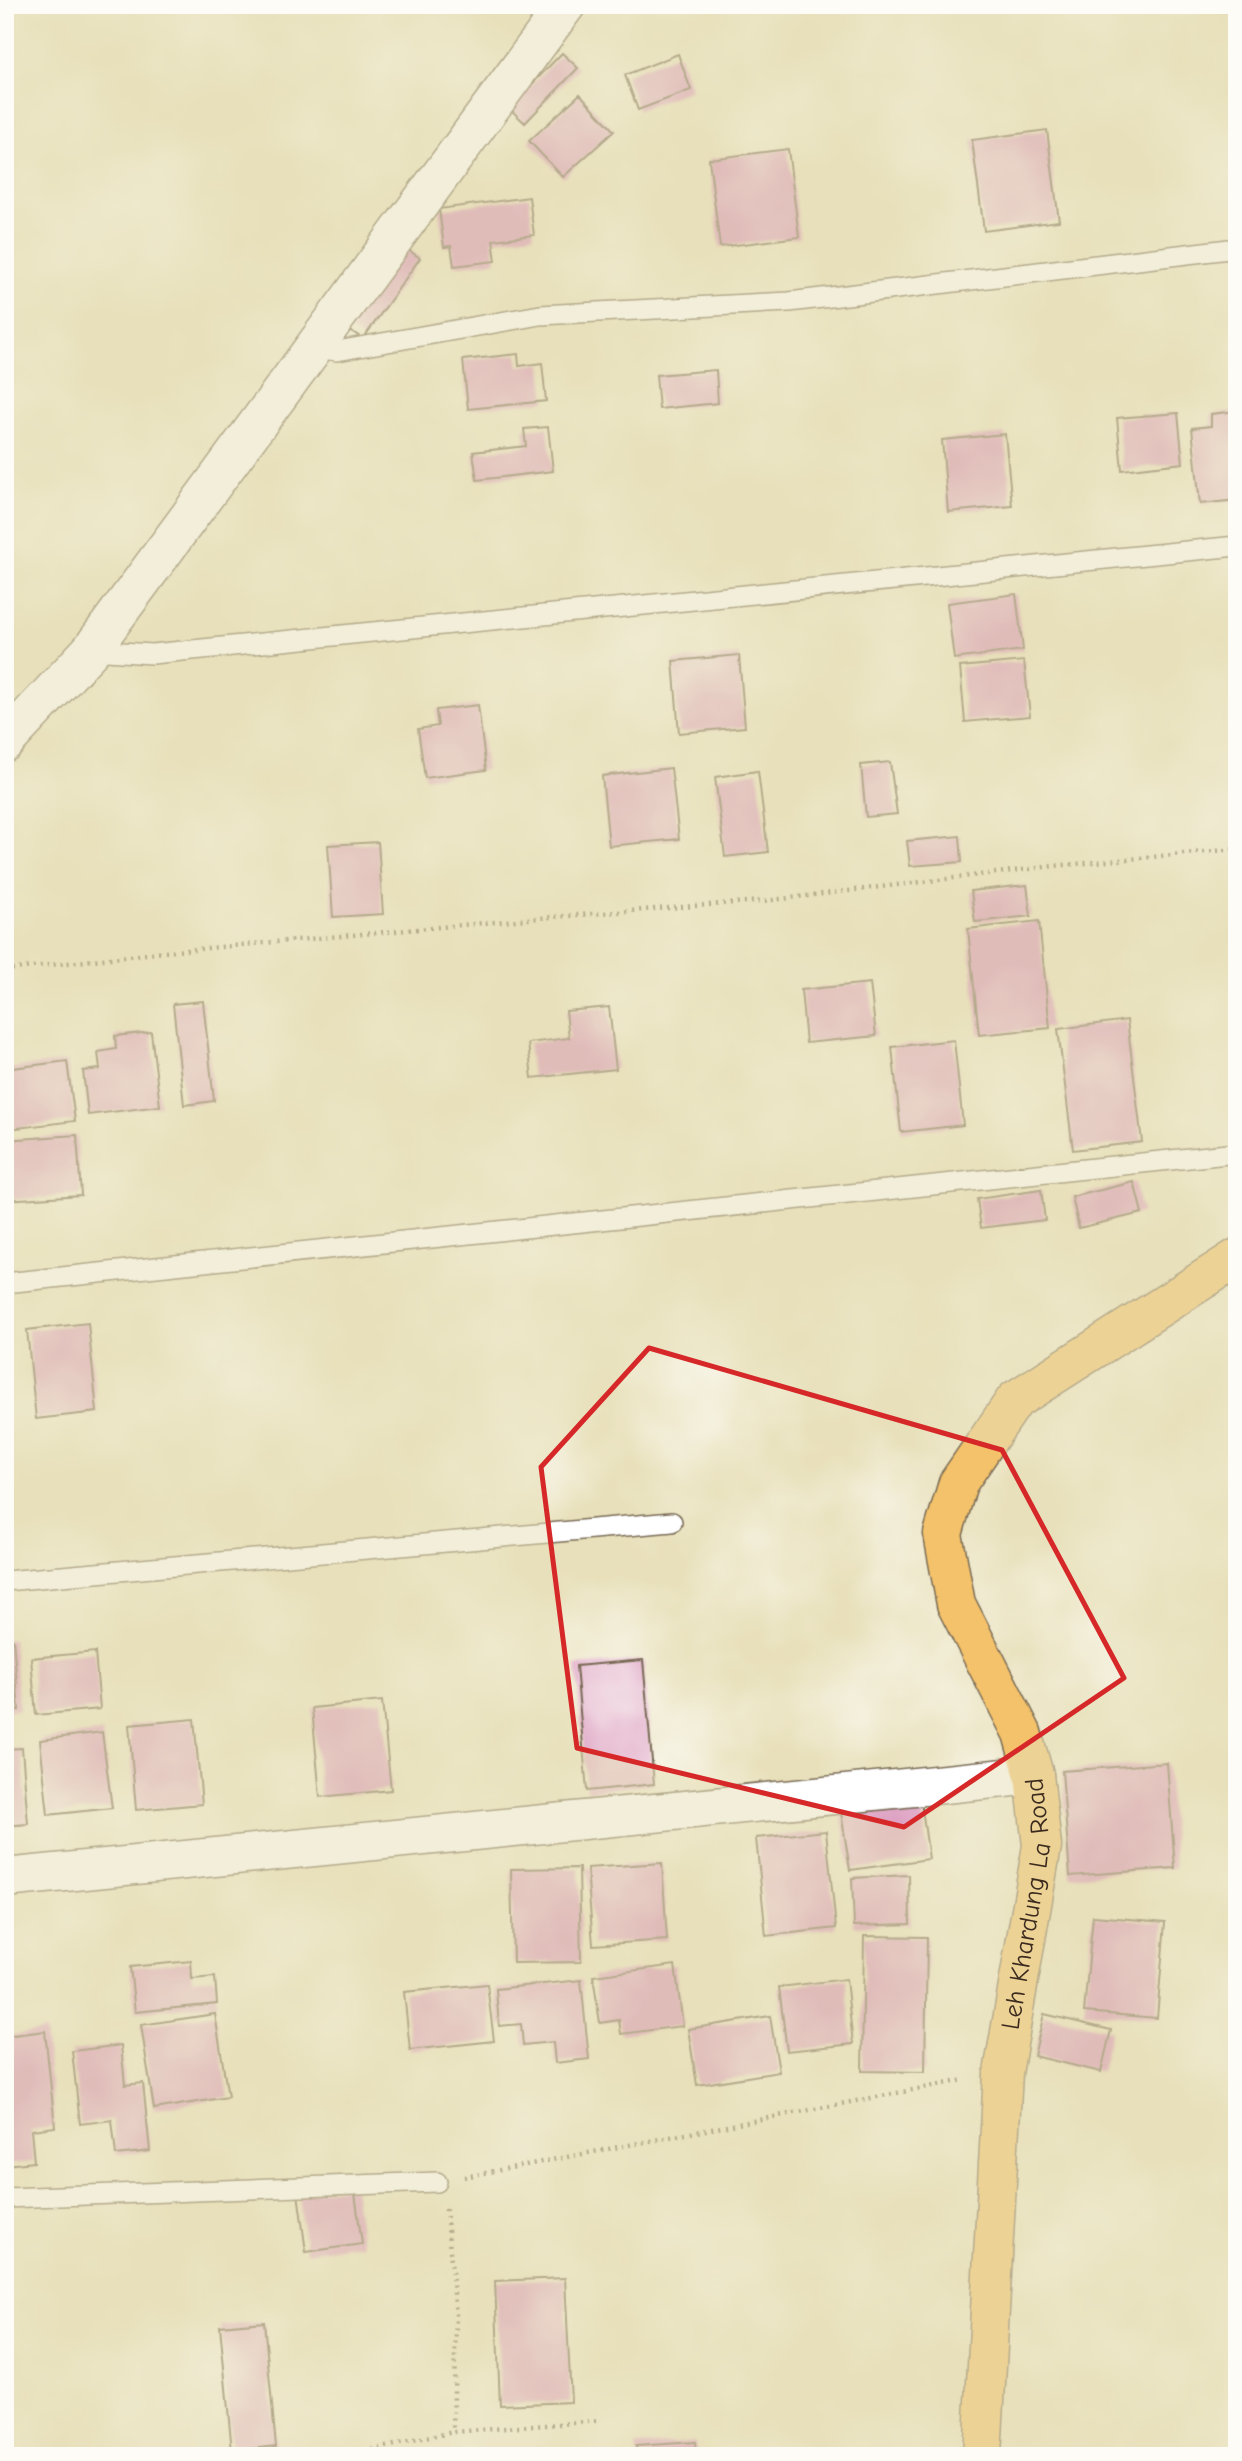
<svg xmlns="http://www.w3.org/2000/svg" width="1242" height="2461" viewBox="0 0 1242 2461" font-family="'Comic Neue',sans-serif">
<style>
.building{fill:#d891b9}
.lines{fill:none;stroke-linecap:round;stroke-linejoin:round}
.service-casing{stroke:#786a55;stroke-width:22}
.minor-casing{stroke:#786a55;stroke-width:41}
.primary-casing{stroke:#786a55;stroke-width:41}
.path{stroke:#786a55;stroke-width:4.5;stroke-dasharray:2 5;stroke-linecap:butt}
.service{stroke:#fff;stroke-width:19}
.minor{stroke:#fff;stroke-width:38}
.primary{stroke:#f4c26a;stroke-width:38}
.marked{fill:none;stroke:#d62828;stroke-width:5;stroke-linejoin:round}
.labels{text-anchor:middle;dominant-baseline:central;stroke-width:5;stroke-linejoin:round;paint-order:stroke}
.street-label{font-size:26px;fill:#3b2a1e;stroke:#fdfcf7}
</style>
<rect width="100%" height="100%" fill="#fdfcf7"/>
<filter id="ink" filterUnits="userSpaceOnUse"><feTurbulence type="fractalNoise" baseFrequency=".0143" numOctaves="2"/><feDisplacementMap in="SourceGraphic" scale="14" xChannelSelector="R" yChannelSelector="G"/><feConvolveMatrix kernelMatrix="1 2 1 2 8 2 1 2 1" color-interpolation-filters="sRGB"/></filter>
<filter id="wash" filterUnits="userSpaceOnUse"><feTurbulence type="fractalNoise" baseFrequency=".00686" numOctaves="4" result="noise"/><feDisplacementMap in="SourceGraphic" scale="28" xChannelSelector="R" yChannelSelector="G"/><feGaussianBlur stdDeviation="1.57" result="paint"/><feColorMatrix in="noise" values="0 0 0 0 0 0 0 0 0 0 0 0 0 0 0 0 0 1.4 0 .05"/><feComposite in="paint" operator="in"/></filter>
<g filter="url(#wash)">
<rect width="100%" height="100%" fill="#e8e0ba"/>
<g id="blocks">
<path class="building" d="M562,53L578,68L525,123L509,108Z
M678,54L691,90L638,110L625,75Z
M580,94L614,131L563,177L529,141Z
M1047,130L1059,221L984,231L972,140Z
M788,149L799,237L720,247L709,159Z
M529,197L534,235L493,240L496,261L454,266L451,246L444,247L439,209Z
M401,245L420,258L363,339L344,326Z
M518,354L519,366L542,363L546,401L468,409L463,360Z
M716,370L718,403L659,409L656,375Z
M1237,411V500L1200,504L1192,428L1211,426V414Z
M1178,413L1183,463L1122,470L1117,418Z
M548,427L553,471L477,480L473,452L526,446L524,429Z
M1005,434L1012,506L948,512L942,440Z
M1016,594L1023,650L954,659L947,603Z
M739,655L745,727L679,733L673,661Z
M1024,661L1030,716L965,722L960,667Z
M478,705L486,770L425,778L418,729L438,726L436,710Z
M890,762L897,814L866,817L861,765Z
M671,768L679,839L609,846L602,776Z
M758,771L768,852L725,857L715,777Z
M960,836L962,862L910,866L907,841Z
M378,842L383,914L333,917L328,845Z
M1027,885L1031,916L975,922L971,891Z
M1039,921L1050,1028L979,1035L968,929Z
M870,983L876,1036L806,1043L801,990Z
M203,1001L214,1101L184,1105L173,1004Z
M609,1007L616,1069L532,1078L528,1043L569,1038L566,1011Z
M1127,1020L1142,1142L1073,1150L1058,1029Z
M151,1032L160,1106L88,1115L83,1071L100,1069L98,1052L116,1049L115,1036Z
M954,1040L963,1125L901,1132L892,1047Z
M67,1061L75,1121L9,1129L5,1102V1069Z
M77,1135L81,1195L5,1200V1140Z
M1134,1182L1142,1213L1079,1228L1072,1197Z
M1041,1190L1045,1220L981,1228L977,1199Z
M88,1323L97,1412L36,1419L27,1330Z
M13,1639L19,1710L5,1711V1640Z
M95,1652L100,1709L36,1715L31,1658Z
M643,1660L654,1784L587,1791L576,1666Z
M382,1701L391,1790L320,1797L312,1708Z
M194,1719L202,1804L136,1810L129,1725Z
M102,1732L112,1808L48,1815L40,1740Z
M22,1748L28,1824L5,1826V1749Z
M1167,1763L1175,1868L1070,1876L1062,1771Z
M921,1801L929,1859L850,1870L841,1812Z
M826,1831L836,1928L766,1936L756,1838Z
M662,1863L667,1940L593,1945L587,1868Z
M579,1868L581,1962L513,1963L511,1869Z
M909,1875L910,1924L854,1926L852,1878Z
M1093,1916L1165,1922L1157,2018L1084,2012Z
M864,1936L927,1937L925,2072L862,2071Z
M191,1961L192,1979L215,1977L217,2004L135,2012L130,1967Z
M675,1965L683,2026L621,2034L619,2020L600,2023L593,1976Z
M846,1979L853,2044L787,2051L779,1987Z
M581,1980L589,2059L555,2063L553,2042L523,2045L521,2024L499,2026L496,1989Z
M487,1984L494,2041L410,2050L404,1992Z
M215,2014L228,2097L154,2109L141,2025Z
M1044,2014L1111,2030L1101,2072L1034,2056Z
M770,2016L779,2072L697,2085L688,2029Z
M45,2031L55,2127L31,2130L34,2162L5,2165V2036Z
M121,2045L125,2085L143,2083L150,2151L116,2155L112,2120L80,2124L72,2051Z
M354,2186L362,2244L306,2252L298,2193Z
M565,2278L571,2402L500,2405L495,2281Z
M264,2322L276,2446L232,2451L220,2326Z
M695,2442L696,2456H637L636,2446Z"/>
</g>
</g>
<g filter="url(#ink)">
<use href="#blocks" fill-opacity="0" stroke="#786a55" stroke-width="2"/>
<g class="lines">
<defs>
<path id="service" d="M312,347L337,351L540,315L789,302L1237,248
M91,650L152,654L1237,546
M5,1283L1237,1153
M5,1581L672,1522
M5,2198L437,2182"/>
<path id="minor" d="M5,742L91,650L566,5
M5,1878L1034,1775"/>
<g id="primary">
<path id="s1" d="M982,2456L1003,2073L1042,1846L1034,1775L1022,1733L956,1604L943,1534L958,1483L1015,1400L1237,1258"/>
</g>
</defs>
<use href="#service" class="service-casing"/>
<use href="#minor" class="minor-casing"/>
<use href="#primary" class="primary-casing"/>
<path class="path" d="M5,970L165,952L539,918L773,900L1054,866L1237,849
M464,2177L964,2080
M446,2209L456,2315L453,2432
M345,2456L453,2432L600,2421"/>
<use href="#service" class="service"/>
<use href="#minor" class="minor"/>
<use href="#primary" class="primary"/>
</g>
</g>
<path d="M0 0H1242V2461H0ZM649,1348L1002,1450L1124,1678L904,1827L577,1748L541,1467Z" fill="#e8e0ba" fill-opacity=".55" fill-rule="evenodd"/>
<path class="marked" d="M649,1348L1002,1450L1124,1678L904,1827L577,1748L541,1467Z"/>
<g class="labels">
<g class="street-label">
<text stroke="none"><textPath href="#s1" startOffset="555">Leh Khardung La Road</textPath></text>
</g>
</g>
<rect width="1242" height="2461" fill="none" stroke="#fdfcf7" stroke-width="28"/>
</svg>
